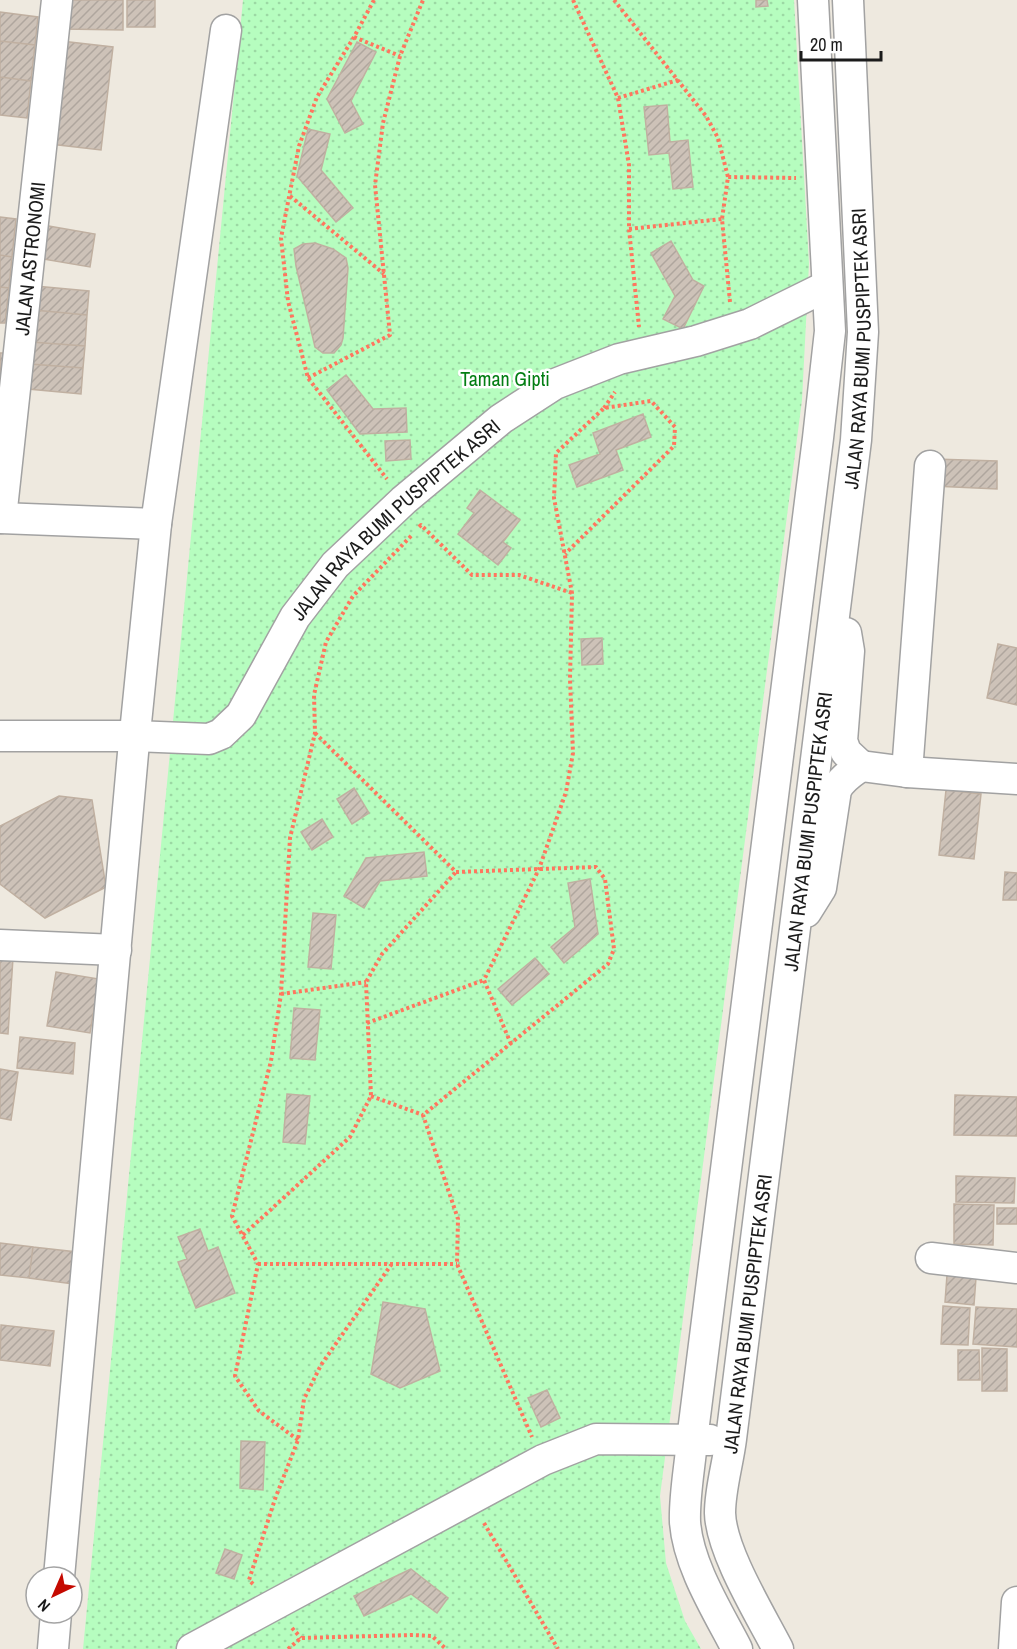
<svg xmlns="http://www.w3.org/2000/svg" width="1017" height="1649" viewBox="0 0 1017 1649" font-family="'Archivo Narrow',sans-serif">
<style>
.park{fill:url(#park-dots)}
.building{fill:url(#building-hatch);stroke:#c0b0a1;stroke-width:1.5}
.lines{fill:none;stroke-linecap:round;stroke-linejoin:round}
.street-casing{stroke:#a2a2a2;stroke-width:33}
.path{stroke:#ff765e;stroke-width:4;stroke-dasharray:3 3;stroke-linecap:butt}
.street{stroke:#fff;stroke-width:30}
.labels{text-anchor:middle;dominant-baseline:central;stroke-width:5;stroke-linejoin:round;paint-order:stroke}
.street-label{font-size:20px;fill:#1b1b1b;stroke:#fff}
.park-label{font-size:20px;fill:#037e13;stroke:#fff}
</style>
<defs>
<pattern id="park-dots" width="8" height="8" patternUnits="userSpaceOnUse" patternTransform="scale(1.5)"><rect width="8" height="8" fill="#b6fdbf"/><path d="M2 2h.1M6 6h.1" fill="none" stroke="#9cd8a4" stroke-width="1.8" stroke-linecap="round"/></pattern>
<pattern id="building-hatch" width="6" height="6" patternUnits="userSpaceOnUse" patternTransform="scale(1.5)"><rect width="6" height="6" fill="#cdc2b8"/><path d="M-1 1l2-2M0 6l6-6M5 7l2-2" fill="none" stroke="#afa69e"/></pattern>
</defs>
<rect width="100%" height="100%" fill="#eee9df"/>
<path class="park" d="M243,0H794L809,264L802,400L660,1496L666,1563L685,1621L701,1649H83Z"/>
<path class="building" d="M65,0H123V30L64,29Z
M127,0H155V27H127Z
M756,0H767L768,6L756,7Z
M0,12L38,17L35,45L0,41Z
M0,41L35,45L31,81L0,77Z
M61,41L113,47L101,150L50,144Z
M357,42L376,52L351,101L363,124L345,133L327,99Z
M0,77L31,81L27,118L0,115Z
M667,105L670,142L688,140L693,187L673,189L669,153L649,155L644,107Z
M308,129L330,134L321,170L353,208L336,222L297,176Z
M0,217L16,219L12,257L0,255Z
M43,225L95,234L90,267L37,258Z
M671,241L693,280L704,286L683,329L663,319L675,296L651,253Z
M315,243L333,249L346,258L348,268L343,338L341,345L334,353H323L315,347L296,266L294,249L303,244Z
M0,255L12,257L9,288L0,287Z
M35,286L89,291L87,315L34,310Z
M0,287L9,288L5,323H0Z
M34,310L87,315L85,346L31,342Z
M31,342L85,346L83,368L30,364Z
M0,353H5L0,391Z
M30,364L83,368L81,394L28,389Z
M346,375L373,409L406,408L407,432L360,434L327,390Z
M643,414L651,437L616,450L623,470L577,487L569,465L600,454L593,433Z
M410,440L411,459L386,461L385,441Z
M934,459L997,461V489L933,486Z
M480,490L520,520L503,542L511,548L498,565L458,534L474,513L467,508Z
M602,638L603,664L582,665L581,639Z
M998,644L1017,648V705L987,698Z
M354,788L369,813L352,824L337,799Z
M946,790L981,794L974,859L939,855Z
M59,796L92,800L106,887L45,918L0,884V826Z
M322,819L333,837L312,850L301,832Z
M424,852L427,876L380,881L364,908L344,896L366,858Z
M1005,872L1017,873V900H1003Z
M590,879L598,934L564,963L551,947L575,927L568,883Z
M313,913L336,915L331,969L308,967Z
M0,958H13L8,1034L0,1033Z
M535,958L549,974L512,1005L498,989Z
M56,972L99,979L90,1033L47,1026Z
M294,1008L320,1010L315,1060L290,1058Z
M20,1037L75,1043L73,1074L17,1068Z
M0,1069L18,1072L11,1120L0,1118Z
M287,1094L310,1096L305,1144L283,1142Z
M955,1095L1017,1097V1136L954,1135Z
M956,1176L1015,1178L1014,1203L956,1202Z
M954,1204L994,1205L993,1245L954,1244Z
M997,1208H1017V1224H997Z
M200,1229L208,1251L218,1247L235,1293L196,1308L178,1262L187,1259L178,1237Z
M0,1243L33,1247L29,1278L0,1275Z
M33,1247L77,1252L73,1284L29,1278Z
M947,1275L976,1278L974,1305L945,1302Z
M383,1302L425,1309L440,1371L400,1388L371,1374Z
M943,1306L970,1308L968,1345L941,1344Z
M976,1307L1017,1309V1347L973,1344Z
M1,1325L54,1331L50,1366L0,1360Z
M982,1348L1007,1349V1391H982Z
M958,1350H979L980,1380H958Z
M547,1390L560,1418L541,1427L528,1398Z
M241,1441L265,1442L263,1490L240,1488Z
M225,1549L242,1555L234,1579L216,1573Z
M411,1569L448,1598L437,1613L411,1594L364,1616L354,1596Z"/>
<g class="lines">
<defs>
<g id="street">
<path d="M0,518L156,524"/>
<path id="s1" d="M1,518L57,0"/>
<path id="s2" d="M0,736H134L209,739L221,734L241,715L295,617L335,565L404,500L501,419L555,384L619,359L696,341L750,324L827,286"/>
<path d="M861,766L907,772L1017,779"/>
<path d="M907,772L930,466"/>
<path d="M806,912L821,888L836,790C841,779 851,773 861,766L846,752L842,741L849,651L846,633"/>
<path d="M0,945L116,950"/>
<path d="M931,1258L1017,1268"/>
<path d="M59,1577L133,753L156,524L226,30"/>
<path d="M53,1649L56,1613"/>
<path d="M192,1649L543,1460L596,1439L710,1440"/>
<path d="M737,1649C718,1612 688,1565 685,1522C684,1496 690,1466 692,1440L818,438L830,331L813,0"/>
<path id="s3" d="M778,1649C760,1614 721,1551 720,1513C720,1489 728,1463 731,1439L856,440L863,332L848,0"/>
<path d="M1014,1649L1017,1602"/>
</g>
</defs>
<use href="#street" class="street-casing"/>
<path class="path" d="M374,0L354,37L317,97L299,146L281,238L288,301L308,378L387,479
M573,0L618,98L629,165V229L639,327
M614,0L706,116L718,138L728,177
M354,37L400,56
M618,98L678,80
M290,196L384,274
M629,229L722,219
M730,302L722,219L728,177L796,178
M308,378L390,335L375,185L383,123L400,56L423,0
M604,408L615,392
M419,527L421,525L472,575H519L572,593
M315,733L456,872L596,867L605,879L614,949L608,964L423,1115L458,1219L457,1264L532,1437
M281,994L366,982
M367,1023L484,980
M511,1044L484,980L539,869L566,792L573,753L570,679L572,593L554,498L556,453L604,408L651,401L675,427L674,446L565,554
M371,1096L423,1115
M243,1235L350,1137L371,1096L366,982L382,954L456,872
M258,1264H457
M298,1440L259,1411L235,1376L258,1264L232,1216L271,1061L281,994L290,838L315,733L314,695L326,642L353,596L412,535
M484,1523L558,1649
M253,1584L249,1580L275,1499L298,1440L304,1399L321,1365L391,1265
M292,1628L301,1638
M288,1649L301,1638L413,1635L432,1636L446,1649"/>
<use href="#street" class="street"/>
</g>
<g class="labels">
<g class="street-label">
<text stroke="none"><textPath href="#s1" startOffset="261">JALAN ASTRONOMI</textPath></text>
<text stroke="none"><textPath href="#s3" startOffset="1322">JALAN RAYA BUMI PUSPIPTEK ASRI</textPath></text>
<text stroke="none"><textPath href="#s2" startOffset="502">JALAN RAYA BUMI PUSPIPTEK ASRI</textPath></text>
<text stroke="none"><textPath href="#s3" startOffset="836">JALAN RAYA BUMI PUSPIPTEK ASRI</textPath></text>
<text stroke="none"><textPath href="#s3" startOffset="350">JALAN RAYA BUMI PUSPIPTEK ASRI</textPath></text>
</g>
<g class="park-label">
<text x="505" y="378">Taman Gipti</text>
</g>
</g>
<g transform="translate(54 1595) rotate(224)"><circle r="28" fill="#ffffff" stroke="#a4a4a4" stroke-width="1.5"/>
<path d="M0-4.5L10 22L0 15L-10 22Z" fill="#c50900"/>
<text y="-9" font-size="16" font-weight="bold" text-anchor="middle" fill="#1b1b1b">N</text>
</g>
<path d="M801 51v9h80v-9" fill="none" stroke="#1b1b1b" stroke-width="3"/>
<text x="810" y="51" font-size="18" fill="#1b1b1b" stroke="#ffffff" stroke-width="4.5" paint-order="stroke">20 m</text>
</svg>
